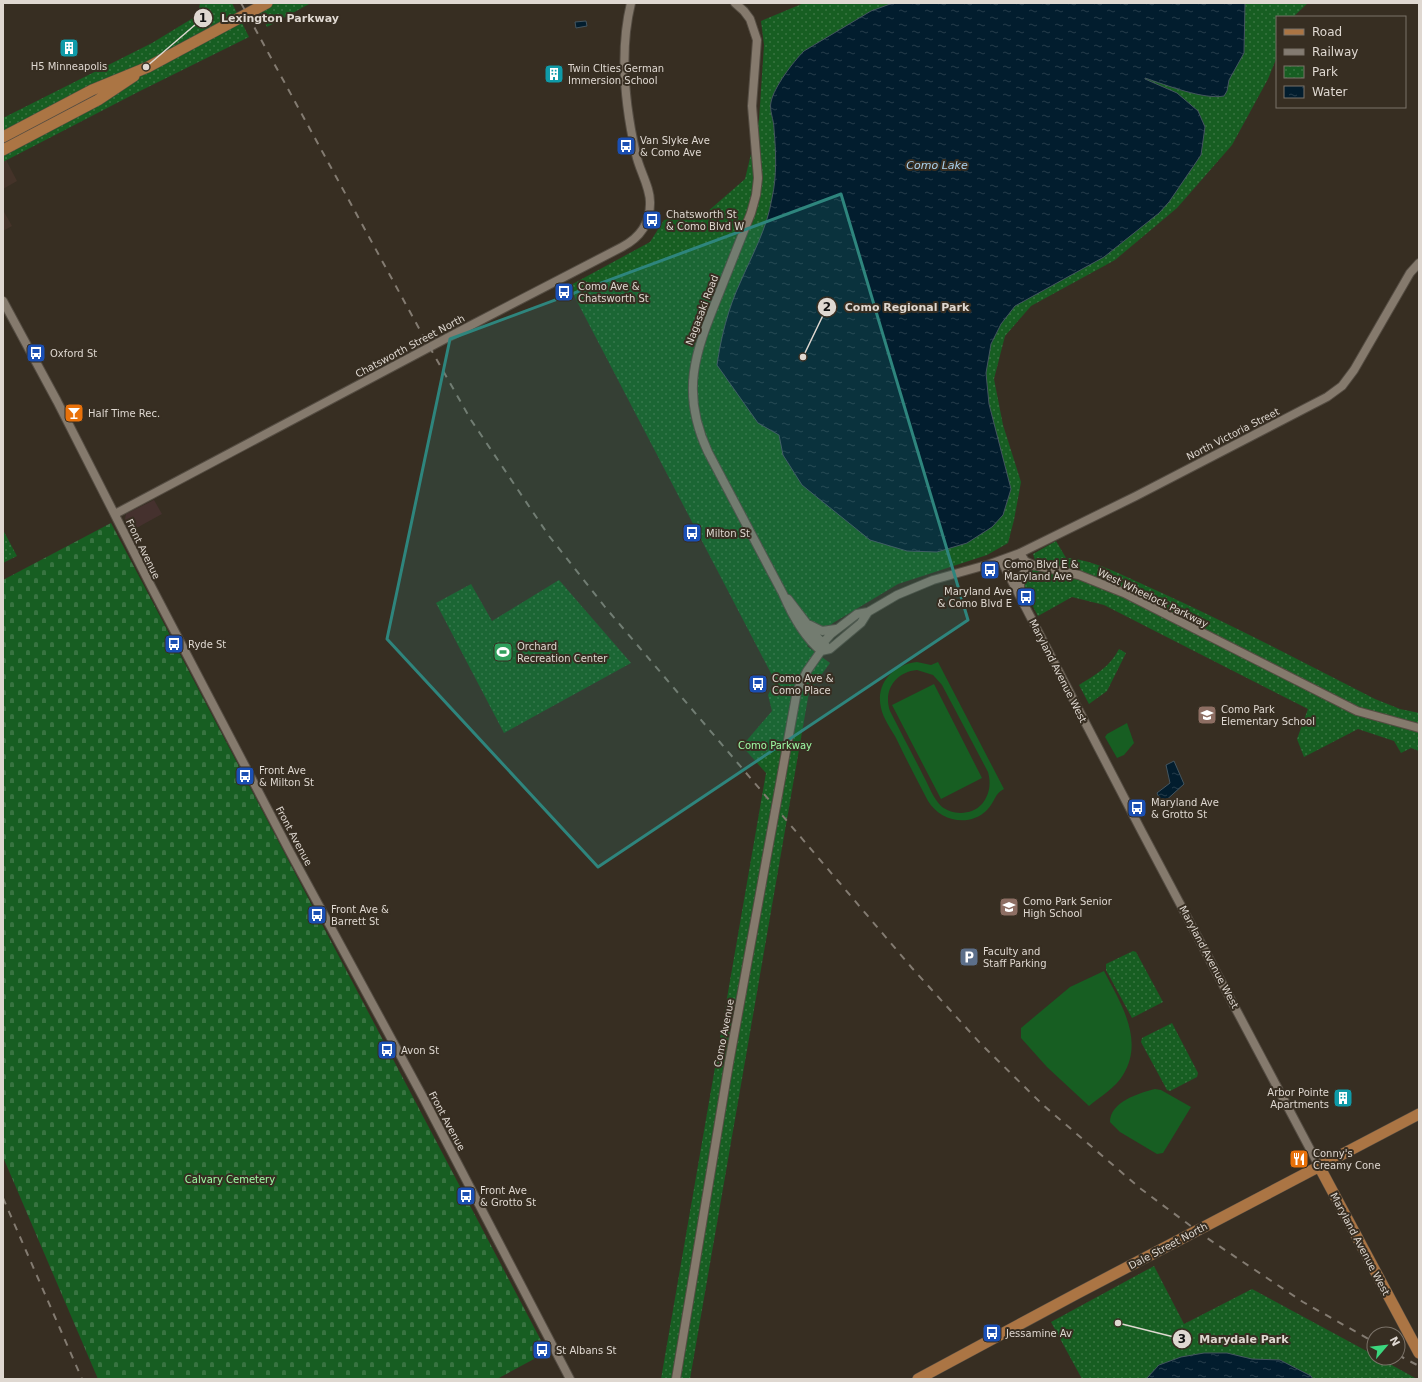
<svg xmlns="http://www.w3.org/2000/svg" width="1422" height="1382" viewBox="0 0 1422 1382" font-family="'DejaVu Sans',sans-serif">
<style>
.commercial{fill:#443329}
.industrial{fill:#45312e}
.grass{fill:#175e22;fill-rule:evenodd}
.cemetery{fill:url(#cemetery-stones)}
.park{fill:url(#park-dots)}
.water{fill:url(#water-ripples);stroke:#44555f}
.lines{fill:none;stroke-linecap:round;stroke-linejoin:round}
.minor-casing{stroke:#544c42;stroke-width:10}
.major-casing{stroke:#544c42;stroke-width:12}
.minor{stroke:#857a6d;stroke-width:8}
.major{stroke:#ab7544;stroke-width:11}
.rail{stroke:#837b71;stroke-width:2;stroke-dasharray:7 7;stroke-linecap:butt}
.marked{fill:#2e857d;fill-opacity:0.2;stroke:#2e857d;stroke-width:3;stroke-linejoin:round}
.labels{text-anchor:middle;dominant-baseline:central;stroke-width:4;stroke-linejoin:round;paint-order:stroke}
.poi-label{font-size:10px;fill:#dfd8d1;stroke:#372e22;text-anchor:start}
.street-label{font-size:10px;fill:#dfd8d1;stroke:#372e22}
.park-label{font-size:10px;fill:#9efba4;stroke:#372e22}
.water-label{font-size:11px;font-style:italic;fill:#aad2ef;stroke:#372e22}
.leader{fill:none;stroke:#dfd8d1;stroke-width:1.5}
.callout-dot{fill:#dfd8d1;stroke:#372e22;stroke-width:1.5}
.mark-label{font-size:12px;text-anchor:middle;font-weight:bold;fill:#111}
.callout-label{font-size:11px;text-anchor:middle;font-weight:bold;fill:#dfd8d1;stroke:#372e22;stroke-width:4;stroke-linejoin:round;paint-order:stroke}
</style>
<defs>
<pattern id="cemetery-stones" width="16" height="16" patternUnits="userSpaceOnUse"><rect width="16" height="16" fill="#175e22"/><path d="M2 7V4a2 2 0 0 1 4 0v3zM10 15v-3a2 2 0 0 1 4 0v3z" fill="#387441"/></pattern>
<pattern id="park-dots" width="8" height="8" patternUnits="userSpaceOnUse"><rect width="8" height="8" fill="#175e22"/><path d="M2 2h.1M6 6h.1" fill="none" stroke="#387441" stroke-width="1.8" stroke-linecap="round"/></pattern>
<pattern id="water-ripples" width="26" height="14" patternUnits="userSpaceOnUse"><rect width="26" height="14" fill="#021d2e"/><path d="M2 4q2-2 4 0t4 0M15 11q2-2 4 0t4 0" fill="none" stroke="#263d4b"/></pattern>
</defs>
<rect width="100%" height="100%" fill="#372e22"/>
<path class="commercial" d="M3,154L17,181L3,189Z
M3,210L12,226L3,231Z"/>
<path class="industrial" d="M154,500L162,514L131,531L125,519L126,514Z"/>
<path class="grass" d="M917,662L931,665L938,662L1004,789C994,794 995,802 987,810C969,828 940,821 928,801C917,780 906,759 896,738C891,729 883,718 881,708C875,683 894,664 917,662ZM917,670L933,675L942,685L988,772C991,783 990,794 982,804C972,815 953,816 941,806C933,798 929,786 924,777C913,755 901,733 890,711C883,691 895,672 917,670Z
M934,684L982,778L941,799L892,705Z
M1127,723L1134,743L1124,755L1117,758L1105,737L1107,734Z
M1104,971C1120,1002 1145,1040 1123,1075C1116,1087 1100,1097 1089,1106L1047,1067L1021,1038V1028L1070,987Z
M1155,1089L1161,1090L1191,1107L1163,1153L1157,1154L1120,1132L1110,1122C1110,1102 1139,1093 1155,1089Z"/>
<path class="cemetery" d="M111,523L547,1352L497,1379H98L3,1157V580Z"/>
<path class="park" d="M200,3H232L249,37L138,92L3,162V118L152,43L198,15Z
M255,3H311L267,27Z
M804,3H1308L1293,17H1277V57L1268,79L1232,145L1177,208L1115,260L1031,306L1005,336L994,379L1003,425L1021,482L1014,520L1008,543L987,555L898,584L833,623L807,646L830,663L809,692L690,1379H661L766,773L742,746L772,711L768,695L775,681L569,286L650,242L664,220L706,213L745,179L759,120L764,45L761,21Z
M3,530L17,556L3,563Z
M1056,541L1066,558C1095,560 1124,576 1151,588C1227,622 1300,661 1375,699L1400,709L1419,713V751L1411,748L1401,753L1394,741L1358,729L1304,757L1297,739L1308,709L1104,605L1072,597L1038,616L1022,586C1023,579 1025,575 1031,571L1035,560L1033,554Z
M559,580L631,663L504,733L436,603L471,584L492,621Z
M1119,649L1126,653L1107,691L1089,704L1079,685C1095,675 1110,667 1119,649Z
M1133,951L1136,952L1163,1002L1132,1018L1106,970V964Z
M1172,1023L1198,1073L1197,1077L1170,1091L1167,1090L1141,1042L1142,1038Z
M1154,1266L1184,1324L1252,1289L1374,1355V1358H1379L1417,1379H1082L1051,1322Z"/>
<path class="water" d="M893,3H1245L1244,53L1229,80L1227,91L1224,96C1204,100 1166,85 1145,78V79L1177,93L1198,111L1205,127L1201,155L1169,202L1159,213L1104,257L1015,306L1001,324L991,344L986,373L989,404L1011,489L1003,515L992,527L967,543L937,552L907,551L870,540L802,485L783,455L779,435L758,423L717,365C721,337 728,309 740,283C752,255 767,229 772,198C777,176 776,152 774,129C774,120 769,110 771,102C774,87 793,62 804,51L871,11Z
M586,21L587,26L576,28L575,22Z
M1174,761L1184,784L1162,804L1157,793L1170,783L1166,765Z
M1204,1353H1227L1252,1359L1280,1360L1311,1376L1313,1379H1146L1159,1365L1181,1357Z"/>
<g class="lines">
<defs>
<path id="minor" d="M735,3L744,11L750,19L757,40L752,106L758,178L756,195L751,213C740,241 729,269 718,296C695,353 680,392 708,452L783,594C792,615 803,636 821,651
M3,301L57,401L151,586L290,852L424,1099L570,1379
M115,514L460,331L622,247C639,238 650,224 650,204C651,188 639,170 636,154C625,106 619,52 631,3
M1020,553L1025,561L1033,565L1079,575L1124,593L1357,711L1419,728
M1001,560L1142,832L1319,1166
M1020,592V578L1031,564
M788,599L817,637L826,646
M810,625L822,631L836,629
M821,651L830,649L861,623L868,612L897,595L933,580L990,564L1020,553L1136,496L1327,397L1342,386L1354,370L1410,273L1419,263
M676,1379L729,1063L797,691L807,671L821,651L823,643L831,634L857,614L868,612"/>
<path id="major" d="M3,137L92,90L148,67L267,3
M3,150L98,100L134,76
M1319,1166L1419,1353
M918,1379L1078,1293L1419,1114"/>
</defs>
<use href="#minor" class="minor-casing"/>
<use href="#major" class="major-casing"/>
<use href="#minor" class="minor"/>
<use href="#major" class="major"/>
<path class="rail" d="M241,3L421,332L471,420L549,536L605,607L912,968L980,1043L1043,1105L1141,1189L1207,1238L1303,1302L1374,1342
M3,1198L82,1379
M1398,1355L1419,1366"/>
</g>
<path class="marked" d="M841,194L968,620L598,867L387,639L450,339Z"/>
<defs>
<symbol id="building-square" viewBox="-11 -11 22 22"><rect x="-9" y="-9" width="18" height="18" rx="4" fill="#0f9aa8" stroke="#372e22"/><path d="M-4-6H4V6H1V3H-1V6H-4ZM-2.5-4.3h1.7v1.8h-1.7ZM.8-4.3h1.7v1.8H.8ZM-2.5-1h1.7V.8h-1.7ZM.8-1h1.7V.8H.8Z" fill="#fff"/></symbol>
<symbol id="bus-square" viewBox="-11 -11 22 22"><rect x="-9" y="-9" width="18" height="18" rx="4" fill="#1a4fb4" stroke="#372e22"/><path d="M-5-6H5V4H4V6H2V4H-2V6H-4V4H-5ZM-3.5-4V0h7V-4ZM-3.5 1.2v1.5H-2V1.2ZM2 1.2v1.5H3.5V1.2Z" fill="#fff"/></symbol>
<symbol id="bar-square" viewBox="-11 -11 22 22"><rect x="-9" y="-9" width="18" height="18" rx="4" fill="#e8710a" stroke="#372e22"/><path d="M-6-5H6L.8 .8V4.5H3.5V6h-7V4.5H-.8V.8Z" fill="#fff"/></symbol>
<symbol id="stadium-square" viewBox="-11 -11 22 22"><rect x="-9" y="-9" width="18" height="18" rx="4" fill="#2e9e5b" stroke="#372e22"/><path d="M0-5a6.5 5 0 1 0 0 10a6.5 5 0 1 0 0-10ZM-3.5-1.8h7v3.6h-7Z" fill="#fff"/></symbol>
<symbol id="school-square" viewBox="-11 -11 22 22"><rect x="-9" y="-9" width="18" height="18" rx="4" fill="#8d6e63" stroke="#372e22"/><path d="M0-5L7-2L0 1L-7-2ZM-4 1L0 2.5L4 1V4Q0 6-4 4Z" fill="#fff"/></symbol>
<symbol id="parking-square" viewBox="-11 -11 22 22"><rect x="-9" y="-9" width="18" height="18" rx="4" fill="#5c6f8a" stroke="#372e22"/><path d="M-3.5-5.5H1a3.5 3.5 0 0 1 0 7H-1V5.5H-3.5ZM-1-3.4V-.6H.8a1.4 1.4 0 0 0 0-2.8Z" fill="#fff"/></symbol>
<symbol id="restaurant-square" viewBox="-11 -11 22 22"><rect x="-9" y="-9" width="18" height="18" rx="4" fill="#e8710a" stroke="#372e22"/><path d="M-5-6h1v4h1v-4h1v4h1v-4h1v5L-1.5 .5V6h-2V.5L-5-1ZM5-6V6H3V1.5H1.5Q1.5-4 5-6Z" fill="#fff"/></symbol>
</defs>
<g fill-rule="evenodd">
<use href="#building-square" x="58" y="37" width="22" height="22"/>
<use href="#building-square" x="543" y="63" width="22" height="22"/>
<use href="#bus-square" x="615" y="135" width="22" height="22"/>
<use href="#bus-square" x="641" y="209" width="22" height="22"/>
<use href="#bus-square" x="553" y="281" width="22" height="22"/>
<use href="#bus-square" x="25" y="342" width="22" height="22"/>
<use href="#bar-square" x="63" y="402" width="22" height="22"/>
<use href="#bus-square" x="681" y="522" width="22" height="22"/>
<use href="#bus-square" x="979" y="559" width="22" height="22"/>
<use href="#bus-square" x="1015" y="586" width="22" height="22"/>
<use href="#bus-square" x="163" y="633" width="22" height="22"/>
<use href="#stadium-square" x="492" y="641" width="22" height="22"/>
<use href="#bus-square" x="747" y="673" width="22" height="22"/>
<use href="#school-square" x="1196" y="704" width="22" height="22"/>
<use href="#bus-square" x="234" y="765" width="22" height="22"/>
<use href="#bus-square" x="1126" y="797" width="22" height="22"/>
<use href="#school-square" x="998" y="896" width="22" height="22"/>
<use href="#bus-square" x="306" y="904" width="22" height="22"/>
<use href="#parking-square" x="958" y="946" width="22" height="22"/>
<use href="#bus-square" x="376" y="1039" width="22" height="22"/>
<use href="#building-square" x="1332" y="1087" width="22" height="22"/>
<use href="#restaurant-square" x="1288" y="1148" width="22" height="22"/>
<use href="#bus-square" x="455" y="1185" width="22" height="22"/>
<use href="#bus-square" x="981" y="1322" width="22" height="22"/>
<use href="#bus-square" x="531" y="1339" width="22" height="22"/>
</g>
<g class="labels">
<g class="poi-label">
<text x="69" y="66" text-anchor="middle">H5 Minneapolis</text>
<text x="568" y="68">Twin CIties German<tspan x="568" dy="12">Immersion School</tspan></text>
<text x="640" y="140">Van Slyke Ave<tspan x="640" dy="12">&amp; Como Ave</tspan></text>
<text x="666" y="214">Chatsworth St<tspan x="666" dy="12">&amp; Como Blvd W</tspan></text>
<text x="578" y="286">Como Ave &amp;<tspan x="578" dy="12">Chatsworth St</tspan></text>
<text x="50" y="353">Oxford St</text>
<text x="88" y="413">Half Time Rec.</text>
<text x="706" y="533">Milton St</text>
<text x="1004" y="564">Como Blvd E &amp;<tspan x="1004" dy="12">Maryland Ave</tspan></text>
<text x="1012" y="591" text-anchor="end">Maryland Ave<tspan x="1012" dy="12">&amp; Como Blvd E</tspan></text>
<text x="188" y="644">Ryde St</text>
<text x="517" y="646">Orchard<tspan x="517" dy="12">Recreation Center</tspan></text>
<text x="772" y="678">Como Ave &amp;<tspan x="772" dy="12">Como Place</tspan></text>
<text x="1221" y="709">Como Park<tspan x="1221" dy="12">Elementary School</tspan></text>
<text x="259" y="770">Front Ave<tspan x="259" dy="12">&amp; Milton St</tspan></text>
<text x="1151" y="802">Maryland Ave<tspan x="1151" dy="12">&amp; Grotto St</tspan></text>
<text x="1023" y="901">Como Park Senior<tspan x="1023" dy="12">High School</tspan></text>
<text x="331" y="909">Front Ave &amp;<tspan x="331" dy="12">Barrett St</tspan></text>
<text x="983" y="951">Faculty and<tspan x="983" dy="12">Staff Parking</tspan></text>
<text x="401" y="1050">Avon St</text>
<text x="1329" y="1092" text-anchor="end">Arbor Pointe<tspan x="1329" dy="12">Apartments</tspan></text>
<text x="1313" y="1153">Conny's<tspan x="1313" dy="12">Creamy Cone</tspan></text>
<text x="480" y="1190">Front Ave<tspan x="480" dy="12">&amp; Grotto St</tspan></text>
<text x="1006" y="1333">Jessamine Av</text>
<text x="556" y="1350">St Albans St</text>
</g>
<g class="street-label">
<text transform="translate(702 310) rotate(-69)">Nagasaki Road</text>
<text transform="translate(410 346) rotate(-28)">Chatsworth Street North</text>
<text transform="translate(1233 434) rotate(-27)">North Victoria Street</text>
<text transform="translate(143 549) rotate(64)">Front Avenue</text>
<text transform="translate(1153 598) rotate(26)">West Wheelock Parkway</text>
<text transform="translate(1058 671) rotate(63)">Maryland Avenue West</text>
<text transform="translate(294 836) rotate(62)">Front Avenue</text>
<text transform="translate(1209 957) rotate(62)">Maryland Avenue West</text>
<text transform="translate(724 1033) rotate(-79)">Como Avenue</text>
<text transform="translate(447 1121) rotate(62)">Front Avenue</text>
<text transform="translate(1360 1244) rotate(62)">Maryland Avenue West</text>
<text transform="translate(1168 1246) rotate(-28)">Dale Street North</text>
</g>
<g class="park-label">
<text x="775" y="745">Como Parkway</text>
<text x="230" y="1179">Calvary Cemetery</text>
</g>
<g class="water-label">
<text x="937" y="165">Como Lake</text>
</g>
</g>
<path class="leader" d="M146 67L203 18M803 357L827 307M1118 1323L1182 1339"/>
<g class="callout-dot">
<circle cx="146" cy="67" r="4"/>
<circle cx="803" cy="357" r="4"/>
<circle cx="1118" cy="1323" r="4"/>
<circle cx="203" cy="18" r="10"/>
<circle cx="827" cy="307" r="10"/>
<circle cx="1182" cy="1339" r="10"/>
</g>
<g class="mark-label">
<text x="203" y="22">1</text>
<text x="827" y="311">2</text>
<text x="1182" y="1343">3</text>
</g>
<g class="callout-label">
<text x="280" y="22">Lexington Parkway</text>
<text x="907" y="311">Como Regional Park</text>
<text x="1244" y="1343">Marydale Park</text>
</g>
<rect width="1422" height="1382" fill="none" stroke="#dfd8d1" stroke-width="8"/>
<rect x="1276" y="16" width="130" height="92" fill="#372e22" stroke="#7a7268"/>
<rect x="1284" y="29" width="20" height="6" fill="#ab7544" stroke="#7a7268"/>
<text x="1312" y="36" font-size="12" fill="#dfd8d1">Road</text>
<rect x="1284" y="49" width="20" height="6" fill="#837b71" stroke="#7a7268"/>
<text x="1312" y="56" font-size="12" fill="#dfd8d1">Railway</text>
<rect x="1284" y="66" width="20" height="12" fill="url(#park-dots)" stroke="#7a7268"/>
<text x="1312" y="76" font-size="12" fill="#dfd8d1">Park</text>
<rect x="1284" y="86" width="20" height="12" fill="url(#water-ripples)" stroke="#7a7268"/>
<text x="1312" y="96" font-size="12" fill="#dfd8d1">Water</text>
<g transform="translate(1386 1346) rotate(62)"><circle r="19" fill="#372e22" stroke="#7a7268"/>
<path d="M0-3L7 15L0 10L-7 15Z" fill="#3bd77e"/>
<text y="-6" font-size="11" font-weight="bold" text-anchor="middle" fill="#dfd8d1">N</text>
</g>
</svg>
